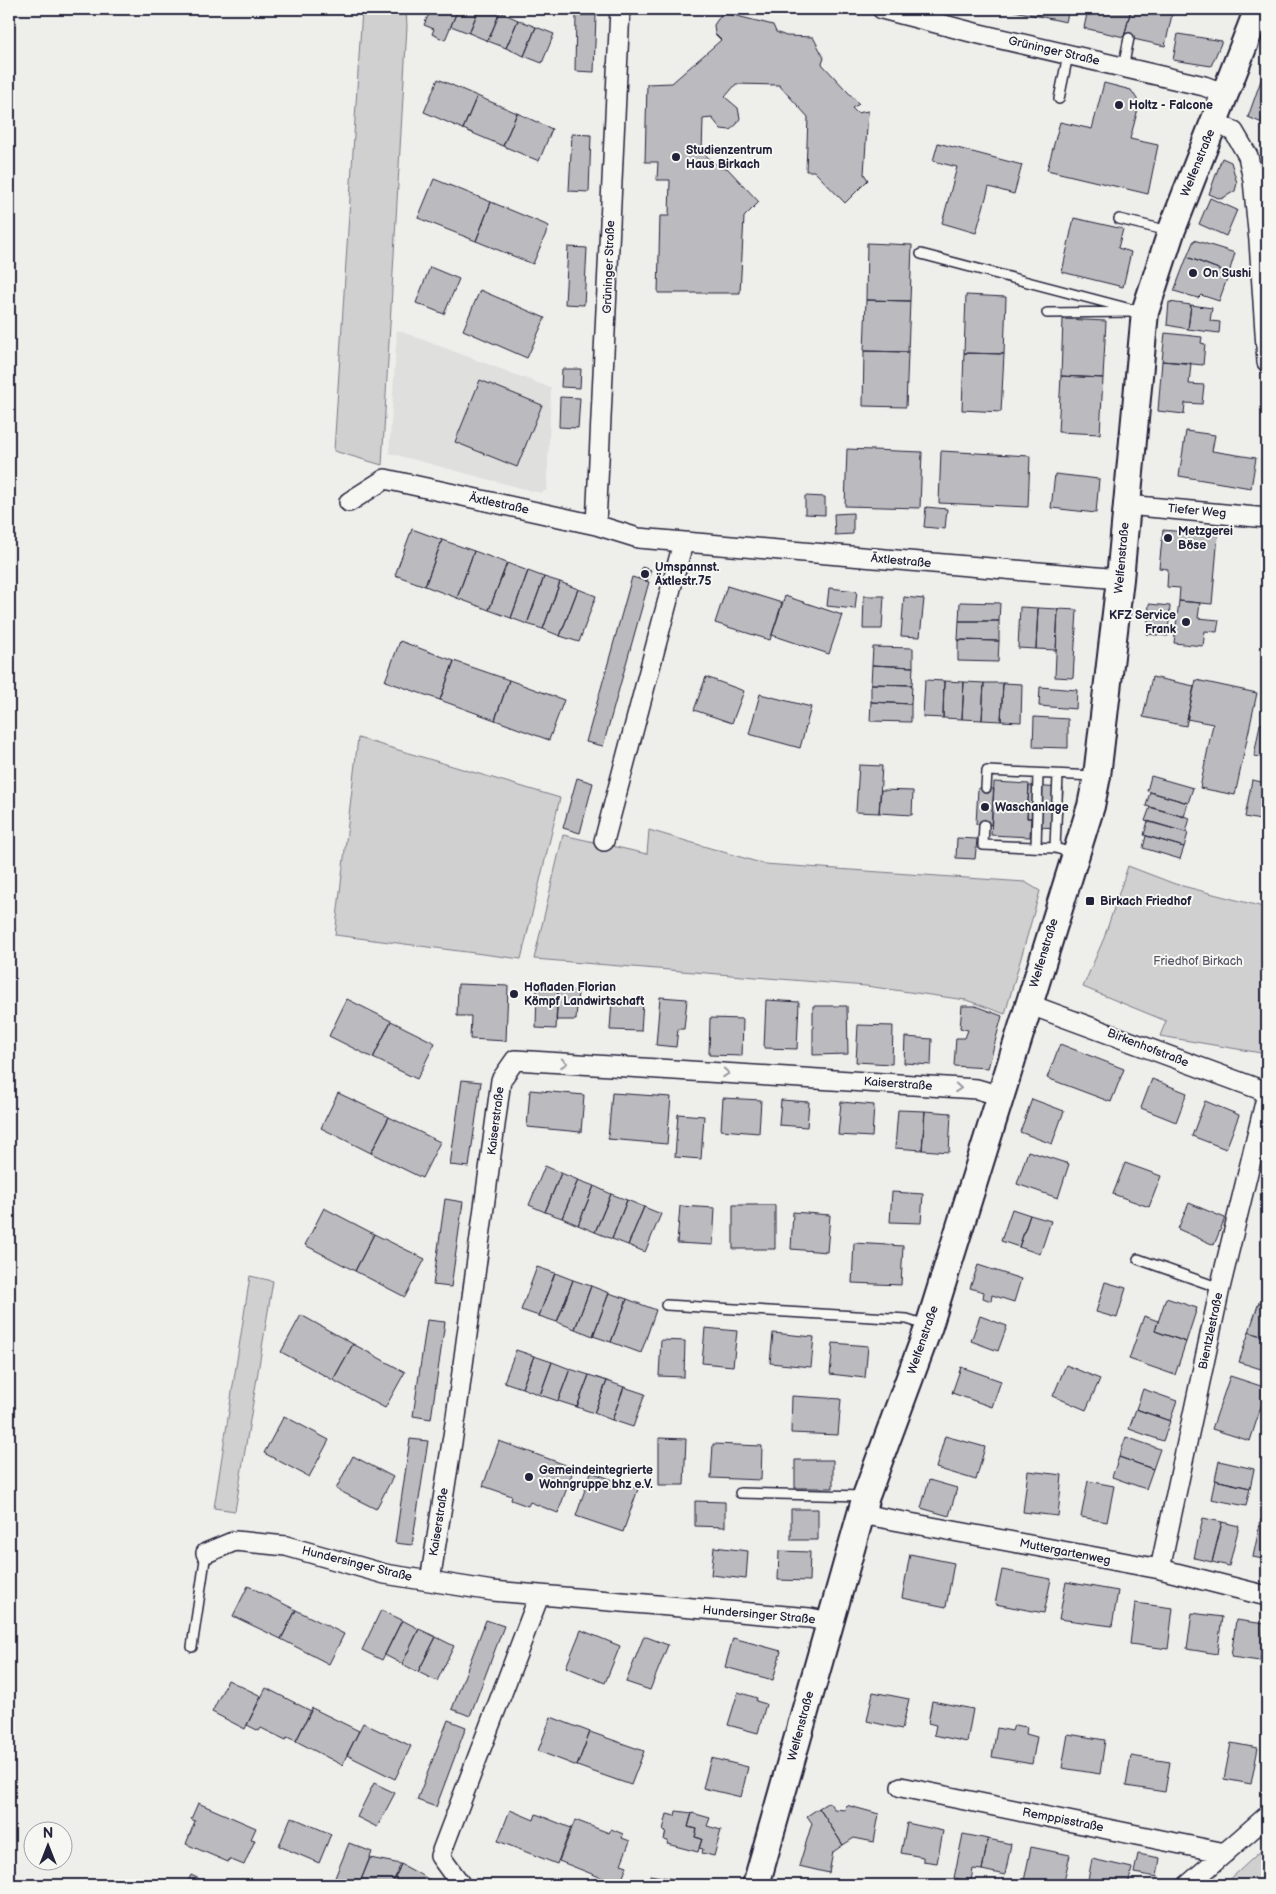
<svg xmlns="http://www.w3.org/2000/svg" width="1276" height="1894" viewBox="0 0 1276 1894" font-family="'Balsamiq Sans',sans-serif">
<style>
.built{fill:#dfdfde}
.green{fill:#d0d0d1;stroke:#797986}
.building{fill:#bbbbbf;stroke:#22223b}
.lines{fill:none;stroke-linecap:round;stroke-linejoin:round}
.lane-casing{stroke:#22223b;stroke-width:12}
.street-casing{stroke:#22223b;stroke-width:22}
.secondary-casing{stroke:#22223b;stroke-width:30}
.lane{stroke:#f6f6f2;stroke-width:9}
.street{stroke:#f6f6f2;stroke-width:19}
.secondary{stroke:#f6f6f2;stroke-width:26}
.oneway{stroke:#9797a0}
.poi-dot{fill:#22223b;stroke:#f6f6f2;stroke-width:2}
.labels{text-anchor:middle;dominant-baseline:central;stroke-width:4;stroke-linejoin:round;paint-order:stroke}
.street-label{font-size:12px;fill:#22223b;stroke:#f6f6f2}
.poi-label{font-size:12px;font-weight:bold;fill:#22223b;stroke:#f6f6f2;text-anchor:start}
.park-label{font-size:12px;fill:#565668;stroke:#f6f6f2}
</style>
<rect width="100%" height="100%" fill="#eeeeeb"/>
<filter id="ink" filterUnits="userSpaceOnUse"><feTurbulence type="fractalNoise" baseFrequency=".02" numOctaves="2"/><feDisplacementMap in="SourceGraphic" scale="10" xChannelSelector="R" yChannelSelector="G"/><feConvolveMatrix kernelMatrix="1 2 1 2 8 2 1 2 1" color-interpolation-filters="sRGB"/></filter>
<g filter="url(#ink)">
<path class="built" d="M397,330L551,388L547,490L540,493L389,453Z"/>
<path class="green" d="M362,9H406L407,26L382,465L334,451Z
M358,738L560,798L521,959L335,935Z
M649,830L764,864L1025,882L1040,891L1005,1014L966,1000L866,986L534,959L563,835L647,854Z
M1128,866L1175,884L1267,908V1054L1160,1036L1166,1021L1083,987L1104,938Z
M250,1276L273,1281L235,1511L214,1508Z
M1267,1845V1885H1224Z"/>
<path class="building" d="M431,9H458L445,40L432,34L434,29L424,25Z
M458,9H479L469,33L451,26Z
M479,9H491L500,12L488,41L469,33Z
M1005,9H1069L1066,22Z
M1088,9H1131L1124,37L1084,28Z
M1131,9L1173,10L1165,46L1124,37Z
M500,12L518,20L506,48L488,41Z
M725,13L773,25L776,32L786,36L813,37L824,58L822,64L859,104L852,108L857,113L868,111L864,174L868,180L845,203L814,171H806L808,117L779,85L736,84L725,97L738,108L740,118L737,124L730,130L721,129L712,118L703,119L702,152L720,168H727L759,202L744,217L740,293H658L660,216H669L670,180H657L658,162H645L647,84L672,83L721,40L715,34L714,25L720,16Z
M576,15H596L594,72L575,71Z
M518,20L536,27L524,56L506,48Z
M536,27L554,34L542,63L524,56Z
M1178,34L1222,41L1211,66L1173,60Z
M1267,63V125L1248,117Z
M438,79L477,96L463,129L424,112Z
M1104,83L1131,90L1137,99L1138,109L1130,139L1158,145L1148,194L1047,170L1060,122L1092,129Z
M477,96L517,113L503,146L463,129Z
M517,113L552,129L539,161L503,146Z
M572,134L591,135L589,192L569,191Z
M938,143L1022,165L1014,194L989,187L976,233L942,223L957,167L933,161Z
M1222,158L1231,162L1237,183L1235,191L1221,199L1209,194Z
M434,179L491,202L476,241L418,218Z
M1210,198L1237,210L1226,236L1199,224Z
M491,202L549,226L533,264L476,241Z
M1074,218L1123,229L1118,248L1131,252L1123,287L1062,272Z
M1194,240L1235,253L1229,273L1187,257Z
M867,243L912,245L910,301L866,300Z
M568,247L587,248L584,305L565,304Z
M1187,257L1229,273L1219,301L1201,295L1198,298L1174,291Z
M430,267L459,279L444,314L416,303Z
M480,290L545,318L527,358L463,330Z
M966,295L1006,297L1004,354L964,353Z
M866,300L910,301L908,352L864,351Z
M1169,302L1191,305L1188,329L1167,325Z
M1191,305L1212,308L1210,321L1220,322L1219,333L1188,329Z
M1063,319L1106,321L1103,378L1061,376Z
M1165,333L1202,337L1201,343L1205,344L1203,365L1162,361Z
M864,351L908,352L906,407L863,406Z
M964,353L1004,354L1001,412L962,410Z
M1162,361L1191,363L1189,384L1204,385L1202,404L1185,403L1184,414L1158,411Z
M562,369H581L580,388L561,387Z
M1061,376L1103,378L1100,434L1058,432Z
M480,380L542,405L517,467L455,442Z
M560,397L580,398L578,428L559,427Z
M1186,431L1215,435L1212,451L1256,458L1251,488L1179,476Z
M847,449L922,452L920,508L845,506Z
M941,451L1030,456L1028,507L939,503Z
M1055,474L1099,479L1096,513L1051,508Z
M805,496L825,497V515L805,514Z
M926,507L947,509L945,529L924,527Z
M853,513V534L835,535L834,514Z
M412,529L442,540L425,586L395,575Z
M1163,530L1218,535L1212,604L1179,601L1180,588L1167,587L1168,569L1159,568Z
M442,540L474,551L457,598L425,586Z
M474,551L507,563L489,610L457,598Z
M507,563L528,571L511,618L489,610Z
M642,567L651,570L647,581L639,579Z
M528,571L544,577L527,624L511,618Z
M544,577L560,582L543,629L527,624Z
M632,577L649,582L603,746L586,742Z
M560,582L578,589L560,636L543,629Z
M727,586L782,603L770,640L715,623Z
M829,588L857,591L855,609L827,606Z
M578,589L596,596L579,642L560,636Z
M785,596L842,615L829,654L772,635Z
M864,596H884L882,629H863Z
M904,597L924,599L920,637L901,636Z
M1179,601L1200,603L1198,618L1219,620L1217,632L1205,631L1203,646L1174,643Z
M960,602L1000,603L999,621H959Z
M1149,604L1170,606L1168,636L1147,634Z
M1020,607L1038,608L1036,649L1018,648Z
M1038,608L1058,609L1056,650L1036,649Z
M1058,609L1077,610L1073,678L1055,677Z
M959,621H999V641L958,640Z
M958,640L999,641L998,662L958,661Z
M400,641L454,661L440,700L385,681Z
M873,647L913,648V667L872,665Z
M454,661L509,680L495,720L440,700Z
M872,665L913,667L912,685L871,684Z
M706,677L744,691L732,723L694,710Z
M1152,677L1194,686L1186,726L1143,717Z
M509,680L564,700L549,740L495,720Z
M925,680L944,681L943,718L923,717Z
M1196,680L1257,693L1235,795L1200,788L1213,724L1187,719Z
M944,681L964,682L962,719L943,718Z
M964,682L984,683L982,720L962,719Z
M984,683H1003L1001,721L982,720Z
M1003,683L1022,684L1021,722L1001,721Z
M871,684L912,685L911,704L871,702Z
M1040,687L1077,690L1076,709L1039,706Z
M760,694L811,707L800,748L749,734Z
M871,702L911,704V722L870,721Z
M1034,717L1068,719V748L1033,747Z
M1260,724L1267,725V758L1254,756Z
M859,765L882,766L879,813L856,812Z
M1151,776L1193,788L1188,803L1147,791Z
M577,778L593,783L580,833L563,828Z
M1252,780L1267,783L1265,821L1245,817Z
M994,782L1029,784L1027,818H1031L1030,837L991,835Z
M1029,786L1063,788L1061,828L1037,827L1038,818H1027Z
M978,788L994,789L991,825L976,824Z
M881,790L913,791L912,815L879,813Z
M1150,792L1188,803L1184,817L1146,806Z
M1150,807L1190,818L1186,832L1145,821Z
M1148,821L1188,833L1184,847L1144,835Z
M1146,836L1184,847L1180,859L1143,848Z
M957,838L977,839L975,859L956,858Z
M458,984L508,986L506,1041L470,1039L471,1016H457Z
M537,989L558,990L556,1029L536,1028Z
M558,990L578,991L576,1020H556Z
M660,997L687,999L684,1029H678L676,1047L656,1045Z
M347,999L391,1021L373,1058L329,1036Z
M612,1000L643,1001L641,1031L610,1030Z
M766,1000L799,1002L797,1049L764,1048Z
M813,1006H847L848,1054L813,1055Z
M962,1006H975L1002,1016L988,1068L954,1066L956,1038H965L968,1030L960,1028Z
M710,1018L743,1019L742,1056L709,1055Z
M391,1021L435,1043L417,1079L373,1058Z
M858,1025L893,1026L892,1064L856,1062Z
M905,1037L932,1039L931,1065L904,1063Z
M1060,1044L1124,1069L1111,1102L1047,1078Z
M1152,1079L1187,1093L1176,1122L1141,1108Z
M462,1080L481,1082L469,1167L450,1165Z
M530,1090L584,1095L581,1132L527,1127Z
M338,1093L389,1117L371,1153L321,1128Z
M612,1093L671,1097L667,1144L608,1139Z
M723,1098L761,1100L759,1133L721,1130Z
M1032,1099L1064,1111L1052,1144L1020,1132Z
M781,1100L809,1102L807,1127L779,1125Z
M1205,1101L1239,1115L1226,1149L1192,1136Z
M841,1102L874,1105L872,1137L838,1135Z
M898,1110L925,1111L922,1150L895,1148Z
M925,1111L951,1113L949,1152L922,1150Z
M678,1114L704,1116L701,1159L675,1157Z
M389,1117L440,1142L422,1178L371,1153Z
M1028,1151L1069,1164L1058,1198L1017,1184Z
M1125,1163L1161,1176L1149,1207L1113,1194Z
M545,1166L561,1173L545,1212L529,1205Z
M561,1173L578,1180L562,1218L545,1212Z
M578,1180L594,1186L578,1225L562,1218Z
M594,1186L611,1194L595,1232L578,1225Z
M892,1192L923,1194L921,1223L890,1222Z
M611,1194L627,1200L612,1239L595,1232Z
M445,1199L463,1202L451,1287L433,1285Z
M627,1200L644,1207L628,1245L612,1239Z
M1189,1203L1225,1218L1214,1245L1178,1229Z
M733,1205H775V1249H733Z
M680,1206L715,1208L713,1245L677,1243Z
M644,1207L661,1214L645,1252L628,1245Z
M324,1208L374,1234L355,1271L305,1245Z
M1012,1209L1030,1215L1019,1247L1001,1241Z
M793,1212L830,1215L827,1252L791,1249Z
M1030,1215L1051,1221L1040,1254L1019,1247Z
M374,1234L425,1259L405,1297L355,1271Z
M854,1243L903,1246L901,1285L852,1283Z
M978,1265L1021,1279L1014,1302L992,1295L991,1301L983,1298L984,1292L970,1288Z
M537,1267L555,1273L539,1316L521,1310Z
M555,1273L573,1280L557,1322L539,1316Z
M573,1280L591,1286L575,1329L557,1322Z
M1105,1282L1126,1288L1117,1318L1096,1312Z
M591,1286L609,1293L593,1336L575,1329Z
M609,1293L627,1299L611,1342L593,1336Z
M1166,1298L1197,1308L1186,1342L1155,1331Z
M627,1299L656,1310L641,1353L611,1342Z
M1259,1302L1267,1305V1338L1249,1332Z
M301,1315L353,1344L333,1380L281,1352Z
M980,1316L1007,1326L998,1351L971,1341Z
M1144,1316L1158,1321L1155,1331L1186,1342L1175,1375L1129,1359Z
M427,1320L445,1322L431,1419L413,1416Z
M705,1328L737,1331L733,1366L702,1363Z
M1249,1332L1267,1338V1371L1239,1362Z
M773,1333L814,1337L811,1367L770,1363Z
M661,1340L685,1341L684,1377L659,1376Z
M833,1343L868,1346L865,1378L830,1374Z
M353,1344L405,1372L385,1408L333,1380Z
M516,1350L534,1356L522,1388L504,1382Z
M534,1356L552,1362L540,1395L522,1388Z
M552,1362L570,1369L558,1401L540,1395Z
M1066,1365L1100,1379L1086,1410L1053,1396Z
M961,1367L1001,1381L992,1407L952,1393Z
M570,1369L589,1375L577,1407L558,1401Z
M589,1375L607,1381L594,1413L577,1407Z
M1230,1376L1267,1388L1250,1441L1212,1429Z
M607,1381L624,1387L612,1420L594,1413Z
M624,1387L645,1394L633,1427L612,1420Z
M1143,1389L1177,1401L1170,1421L1136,1409Z
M792,1396L841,1399L838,1435L791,1433Z
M1136,1409L1170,1421L1163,1441L1129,1429Z
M284,1416L329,1440L309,1477L264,1453Z
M945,1436L985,1447L976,1480L936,1468Z
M1126,1437L1160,1449L1153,1469L1119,1457Z
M659,1438L686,1439L684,1485H659Z
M410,1439L428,1441L412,1545L395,1543Z
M499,1441L574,1468L558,1513L530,1502L528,1506L511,1500L512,1496L483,1486Z
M713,1444L762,1446L761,1480L711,1478Z
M353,1456L393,1477L376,1509L336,1489Z
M1119,1457L1153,1469L1146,1489L1112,1477Z
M795,1460H833V1488H795Z
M1219,1461L1254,1469L1250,1488L1215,1480Z
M1028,1471L1062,1475L1058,1516L1023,1512Z
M591,1472L638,1489L623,1532L576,1516Z
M929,1480L957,1488L949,1516L921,1508Z
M1215,1480L1250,1488L1246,1506L1211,1499Z
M1088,1481L1114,1486L1107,1522L1081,1517Z
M695,1501L725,1502V1527L695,1526Z
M791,1509H818V1540H791Z
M1203,1518L1222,1522L1212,1562L1194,1558Z
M1261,1519L1267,1520V1560L1253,1557Z
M1222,1522L1239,1526L1229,1566L1212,1562Z
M714,1547L748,1551L746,1579L711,1575Z
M779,1551L810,1552L809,1581L778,1580Z
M910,1554L954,1563L946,1607L902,1598Z
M1002,1570L1051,1579L1044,1613L995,1604Z
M1066,1582L1118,1591L1112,1626L1059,1619Z
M248,1586L296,1610L281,1639L233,1616Z
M1135,1603L1173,1608L1168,1649L1130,1644Z
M296,1610L344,1634L329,1664L281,1639Z
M381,1610L402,1620L382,1660L362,1650Z
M1192,1613L1222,1617L1217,1654L1187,1649Z
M402,1620L419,1629L402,1664L385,1655Z
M486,1620L504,1626L470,1716L452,1709Z
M1236,1620L1265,1624L1260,1661L1231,1657Z
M419,1629L436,1637L418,1672L402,1664Z
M581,1630L620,1646L605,1683L566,1667Z
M644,1636L668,1645L650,1690L626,1682Z
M436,1637L454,1646L437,1681L418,1672Z
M733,1638L781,1651L773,1680L725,1667Z
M228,1680L261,1696L245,1729L212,1712Z
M266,1688L311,1711L296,1741L287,1737L286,1740L261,1728L259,1731L247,1725Z
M738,1692L757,1698L756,1701L766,1704L758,1733L728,1725Z
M873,1692L909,1699L902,1729L867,1721Z
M932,1701L973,1709L967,1742L934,1735L936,1725L928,1723Z
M312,1708L359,1731L342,1765L296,1741Z
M551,1717L590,1732L577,1766L538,1751Z
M448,1720L466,1727L436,1807L417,1800Z
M363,1723L411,1746L395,1779L347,1755Z
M1014,1725L1027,1727L1026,1734L1037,1737L1032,1764L992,1757L997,1728L1012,1731Z
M590,1732L644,1751L631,1785L577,1766Z
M1068,1734L1105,1740L1100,1774L1062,1768Z
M1231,1743L1258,1748L1251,1784L1224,1779Z
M1131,1756L1170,1762L1165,1792L1126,1786Z
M711,1758L748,1767L741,1797L703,1788Z
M374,1783L395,1793L377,1827L357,1817Z
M829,1802L834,1809L845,1810L846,1805L879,1814L874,1842L854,1838L843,1845L819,1808Z
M198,1803L256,1828L251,1839L255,1840L244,1865L229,1859L228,1862L186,1844L195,1821L191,1819Z
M819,1808L843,1845L833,1852L829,1873L799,1866L812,1823L807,1816Z
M510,1810L534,1820L536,1814L571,1828L557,1864L498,1841Z
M676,1811L692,1813L688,1827L697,1829L695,1837L702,1839L698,1852L667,1844L668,1841L664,1840L666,1831L663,1830L667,1814L675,1816Z
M692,1813L710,1818L707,1826L721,1830L714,1856L702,1853L703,1849L699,1848L702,1839L695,1837L697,1829L688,1827Z
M291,1817L331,1834L319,1863L279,1846Z
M575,1820L609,1833L611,1829L623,1834L622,1838L630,1841L621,1864L627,1866L620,1885L559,1861Z
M907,1823L943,1831L937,1863L923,1861V1857L901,1853Z
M963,1834L988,1839L982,1870L973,1869L971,1881L954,1878Z
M988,1839L1011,1844L1005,1875L982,1870Z
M349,1843L372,1852L359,1885H348L334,1880Z
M1031,1847L1070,1855L1063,1885H1045L1024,1881Z
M1138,1854L1160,1858L1157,1877L1134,1873Z
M370,1858L401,1864L392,1885H359Z
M1092,1859L1132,1868L1128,1885H1087Z
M401,1864L432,1881L430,1885H392Z
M191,1875L208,1883L209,1880L220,1885H186Z
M650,1875L674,1879L672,1885H647Z
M674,1881H679L692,1884L672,1885Z"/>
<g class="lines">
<defs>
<path id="lane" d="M1123,68L1129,38
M1059,99L1068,55
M1119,219L1169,231
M921,254L1142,312
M1047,313L1131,312
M986,788L987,771L1094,776
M984,825L983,845L1055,848L1073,853
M1036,847L1038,774
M1055,848L1058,775
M1138,1259L1220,1288
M666,1305L907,1319L926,1325
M740,1493L864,1496
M192,1647L206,1553"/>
<path id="street" d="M882,9L975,33L1204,86L1225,94
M1215,121L1234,132L1248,156L1253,180L1259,241L1267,362
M349,502L385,479L596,525L638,538L1120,579
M1127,505L1267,518
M596,525L620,9
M604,841L683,543
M1028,1004L1267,1092
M861,1514L1160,1569L1267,1596
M206,1553L235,1541L286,1546L385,1574L493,1591L810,1618L830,1622
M1160,1569L1220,1288L1267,1094
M430,1581L456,1417L501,1080L515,1060L977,1089L1001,1096
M901,1787L1225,1853
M461,1885L440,1856L539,1596
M1188,1885L1267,1816"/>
<path id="secondary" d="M756,1885L866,1496L929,1326L1091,806L1097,776L1120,579L1145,312L1171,232L1258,9"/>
</defs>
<use href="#lane" class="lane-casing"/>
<use href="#street" class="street-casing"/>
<use href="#secondary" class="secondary-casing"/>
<use href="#lane" class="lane"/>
<use href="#street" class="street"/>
<use href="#secondary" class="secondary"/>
</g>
<defs><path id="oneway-chevron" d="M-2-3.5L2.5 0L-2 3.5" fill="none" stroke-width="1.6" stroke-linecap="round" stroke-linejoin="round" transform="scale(1.25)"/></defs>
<g class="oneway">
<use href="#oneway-chevron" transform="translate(564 1063) rotate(4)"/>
<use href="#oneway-chevron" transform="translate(726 1073) rotate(4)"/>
<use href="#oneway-chevron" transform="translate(958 1088) rotate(4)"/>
</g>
</g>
<g class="poi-dot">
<circle cx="1119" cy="105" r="5"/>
<circle cx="676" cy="157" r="5"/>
<circle cx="1193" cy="273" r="5"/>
<circle cx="1168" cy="538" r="5"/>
<circle cx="645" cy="574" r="5"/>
<circle cx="1186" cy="622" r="5"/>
<circle cx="985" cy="807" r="5"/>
<rect x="1085" y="896" width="10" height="10" rx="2.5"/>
<circle cx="514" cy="994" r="5"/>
<circle cx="529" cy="1477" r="5"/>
</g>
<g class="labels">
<g class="street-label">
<text transform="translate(1054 51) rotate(13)">Grüninger Straße</text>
<text transform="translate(1198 163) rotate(-68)">Welfenstraße</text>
<text transform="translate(609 267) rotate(-88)">Grüninger Straße</text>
<text transform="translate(499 504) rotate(12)">Äxtlestraße</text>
<text transform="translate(1197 511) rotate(5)">Tiefer Weg</text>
<text transform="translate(1122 558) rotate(-85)">Welfenstraße</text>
<text transform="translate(901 561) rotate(5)">Äxtlestraße</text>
<text transform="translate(1044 953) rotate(-73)">Welfenstraße</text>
<text transform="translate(1148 1048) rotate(21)">Birkenhofstraße</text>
<text transform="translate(898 1084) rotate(4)">Kaiserstraße</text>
<text transform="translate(496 1121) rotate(-83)">Kaiserstraße</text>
<text transform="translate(1211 1331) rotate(-78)">Bientzlestraße</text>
<text transform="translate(923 1340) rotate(-71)">Welfenstraße</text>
<text transform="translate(439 1522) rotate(-81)">Kaiserstraße</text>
<text transform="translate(1065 1552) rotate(11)">Muttergartenweg</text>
<text transform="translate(357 1564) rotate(14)">Hundersinger Straße</text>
<text transform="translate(759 1615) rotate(5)">Hundersinger Straße</text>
<text transform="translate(801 1726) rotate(-75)">Welfenstraße</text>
<text transform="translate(1063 1820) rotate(11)">Remppisstraße</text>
</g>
<g class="poi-label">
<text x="1129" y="105">Holtz - Falcone</text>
<text x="686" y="150">Studienzentrum<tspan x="686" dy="14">Haus Birkach</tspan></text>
<text x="1203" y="273">On Sushi</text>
<text x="1178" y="531">Metzgerei<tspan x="1178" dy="14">Böse</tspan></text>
<text x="655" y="567">Umspannst.<tspan x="655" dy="14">Äxtlestr.75</tspan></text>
<text x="1176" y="615" text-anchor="end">KFZ Service<tspan x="1176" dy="14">Frank</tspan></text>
<text x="995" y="807">Waschanlage</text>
<text x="1100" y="901">Birkach Friedhof</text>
<text x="524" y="987">Hofladen Florian<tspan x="524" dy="14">Kömpf Landwirtschaft</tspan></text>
<text x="539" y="1470">Gemeindeintegrierte<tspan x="539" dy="14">Wohngruppe bhz e.V.</tspan></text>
</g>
<g class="park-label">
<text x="1198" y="961">Friedhof Birkach</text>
</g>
</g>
<rect width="1276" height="1894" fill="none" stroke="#f6f6f2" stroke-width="30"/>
<rect x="15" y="15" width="1246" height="1864" fill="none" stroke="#22223b" stroke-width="2" filter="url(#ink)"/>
<g transform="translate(48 1846)"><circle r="24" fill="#f6f6f2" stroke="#a1a1a9"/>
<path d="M0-4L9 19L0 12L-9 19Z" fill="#22223b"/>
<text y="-8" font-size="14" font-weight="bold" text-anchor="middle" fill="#22223b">N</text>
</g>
</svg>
